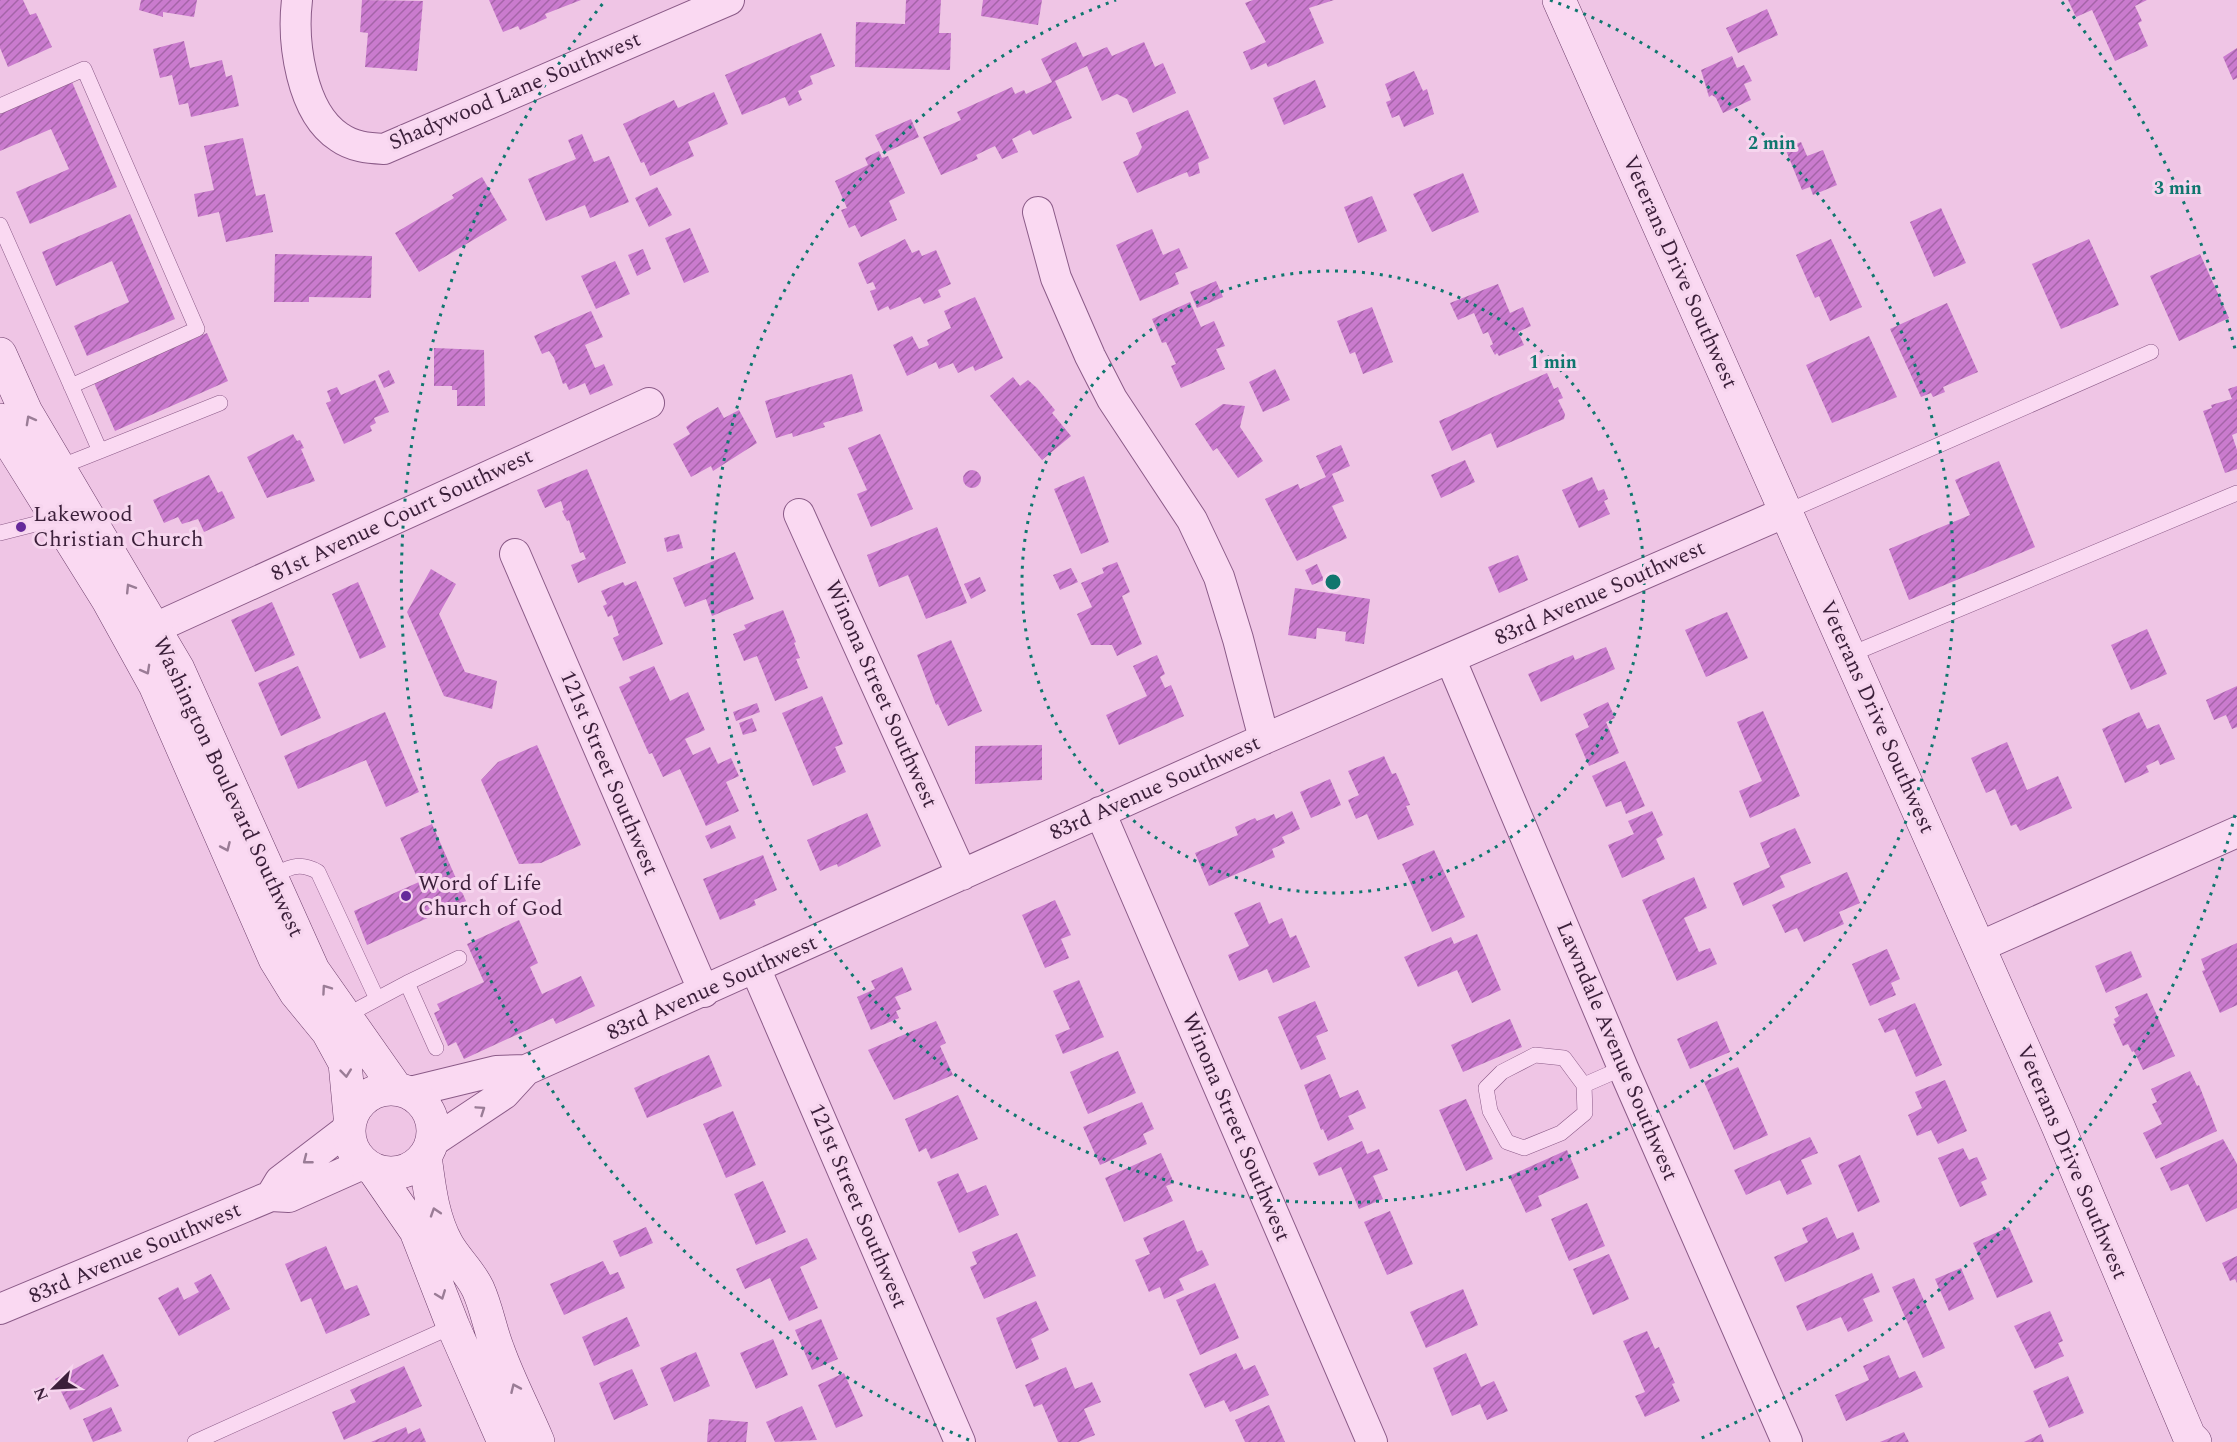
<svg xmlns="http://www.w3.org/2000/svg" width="2237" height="1442" viewBox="0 0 2237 1442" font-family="Spectral,serif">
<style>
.building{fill:url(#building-hatch)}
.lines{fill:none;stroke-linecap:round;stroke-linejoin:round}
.lane-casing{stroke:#8b5b88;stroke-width:16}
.street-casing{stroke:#8b5b88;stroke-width:32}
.secondary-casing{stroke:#6d3e6b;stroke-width:34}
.lane{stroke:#fad9f2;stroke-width:15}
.street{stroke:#fad9f2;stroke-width:30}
.secondary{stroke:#fad9f2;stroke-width:33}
.oneway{stroke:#9a7c96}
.ring{fill:none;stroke:#0f766e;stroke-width:3;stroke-dasharray:3 6}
.poi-dot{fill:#66299b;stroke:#f6d5ee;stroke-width:2}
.labels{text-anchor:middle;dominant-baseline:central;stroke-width:6;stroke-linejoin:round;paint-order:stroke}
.street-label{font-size:22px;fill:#3b1f3a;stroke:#f6d5ee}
.poi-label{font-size:22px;fill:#3b1f3a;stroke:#f6d5ee;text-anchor:start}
.centre{fill:#0f766e;stroke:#f6d5ee;stroke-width:3}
.ring-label{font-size:18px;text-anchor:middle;font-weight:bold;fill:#0f766e;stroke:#f6d5ee;stroke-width:6;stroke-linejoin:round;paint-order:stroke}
</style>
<defs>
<pattern id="building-hatch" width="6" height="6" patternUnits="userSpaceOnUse" patternTransform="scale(1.5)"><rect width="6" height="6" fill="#ca7bce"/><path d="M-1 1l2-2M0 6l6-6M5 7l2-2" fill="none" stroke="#a564a8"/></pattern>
</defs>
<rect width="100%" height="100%" fill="#efc5e5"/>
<path class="building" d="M0,0H23L30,15L36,13L52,47L8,67L0,48Z
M141,0H197L194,17L163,12V17L139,10Z
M362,0L423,1L417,71L365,67L368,33L360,32Z
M489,0H581L545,14L547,18L520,30L518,26L503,32Z
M906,0H941L939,33H951L950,70L855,67L856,22L905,24Z
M983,0H1042L1038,25L981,16Z
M1253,0H1334L1309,8L1324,43L1268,67L1266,63L1251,70L1243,52L1266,42L1245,3Z
M2068,0H2147L2135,6L2142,21L2138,23L2148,46L2115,61L2092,10L2076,17Z
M1767,9L1778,35L1738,53L1726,28Z
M821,33L835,66L810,76L813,84L798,91L802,100L789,106L785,97L742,115L725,75Z
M184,41L190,68L222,60L226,77L232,75L239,106L191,117L188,103L179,105L172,75L160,78L153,49Z
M1076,42L1083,57L1107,47L1112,56L1144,42L1155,67L1163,63L1176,93L1133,113L1127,99L1117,94L1102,101L1087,66L1055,81L1072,118L1033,135L1030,130L1012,139L1018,152L1002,159L995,146L976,155L978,159L941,175L923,137L961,120L957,112L1012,87L1015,94L1024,90L1026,94L1052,82L1041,59Z
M2237,48V78L2233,80L2223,57Z
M1732,56L1737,68L1744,65L1752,81L1744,84L1751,100L1723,113L1716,98L1712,95L1709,97L1701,70Z
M1414,71L1423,91L1427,89L1434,114L1404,127L1399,115L1392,118L1386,102L1391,100L1385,84Z
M1315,80L1326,107L1284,125L1273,98Z
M72,82L117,187L30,224L16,192L69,169L51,129L0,151V114Z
M714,92L728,124L688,142L694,156L650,176L644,162L641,163L623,124L674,100L678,108Z
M1188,110L1209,158L1198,163L1200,173L1189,177L1187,172L1137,193L1123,162L1138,155L1142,147L1136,133Z
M911,119L919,137L884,153L875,135Z
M582,134L594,162L609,156L629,202L590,218L585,205L546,221L528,179L576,159L568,140Z
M243,138L256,196L265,194L273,232L226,242L219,212L198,217L194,194L214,190L204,146Z
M1801,142L1807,156L1823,150L1837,185L1813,195L1810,187L1802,190L1785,148Z
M879,151L882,158L888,156L905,193L889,201L897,220L861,237L855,225L849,228L841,210L847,208L835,181L868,165L865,158Z
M1463,173L1479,212L1432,232L1413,194Z
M482,177L507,220L419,272L395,233L454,198L452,195Z
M657,187L672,215L649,227L635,198Z
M1372,196L1387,231L1358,243L1344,207Z
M1941,208L1966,263L1934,277L1910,222Z
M130,214L175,319L87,356L74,326L129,302L112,261L56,286L42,252Z
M690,228L709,272L684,283L665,238Z
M1152,229L1163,255L1179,248L1188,268L1175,273L1179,284L1140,301L1116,245Z
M905,239L912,253L919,250L922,256L936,250L951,284L938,290L941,297L924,304L920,297L890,310L888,306L878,311L870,291L876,289L873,282L867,284L858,263Z
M1831,239L1862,307L1830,321L1819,296L1815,298L1796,255Z
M2089,239L2119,305L2061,329L2032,264Z
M643,249L651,269L637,276L628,255Z
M275,254L372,256L371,298L309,297V302H274Z
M2200,254L2229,318L2179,341L2150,276Z
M615,261L630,294L596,309L581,276Z
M1216,281L1223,297L1197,308L1190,292Z
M1498,284L1510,313L1523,307L1531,326L1518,332L1524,345L1499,356L1497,353L1495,355L1490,346L1493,344L1488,332L1483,334L1474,313L1458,320L1450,303Z
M975,297L1003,358L975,371L973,366L958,373L953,363L939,369L936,362L907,376L893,345L912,336L919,349L929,345L927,340L951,328L944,311Z
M1190,302L1201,327L1214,321L1225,346L1216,349L1225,369L1181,388L1171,366L1176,364L1166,342L1162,343L1152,319Z
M1947,303L1978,372L1943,387L1945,392L1933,397L1931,393L1921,397L1890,329Z
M1372,307L1393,362L1363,374L1355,352L1350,354L1337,321Z
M591,311L603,337L585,345L595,368L604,364L613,385L590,395L585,383L569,390L566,383L563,384L554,358L549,351L542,354L534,336Z
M207,333L228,381L115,431L94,383Z
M1869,336L1897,397L1832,423L1806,365Z
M434,348L484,350L485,406H457V390H452V386H434Z
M1275,369L1290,400L1263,412L1249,382Z
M389,370L395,383L384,388L378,375Z
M1547,373L1554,389L1558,387L1563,398L1558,400L1565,414L1564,419L1497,448L1491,433L1452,451L1439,421Z
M852,374L863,411L823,423L825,427L793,437L792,433L776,438L765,401Z
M1013,377L1020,386L1028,380L1037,388L1055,410L1052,413L1071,436L1042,460L990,396Z
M375,380L389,412L374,418L376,423L370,426L372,431L344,444L326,403L331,401L327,391L337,387L341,395Z
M2237,386V433L2232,435L2237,450V469L2225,473L2203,411L2212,408L2211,405L2232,399L2228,389Z
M1223,404L1245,406L1240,427L1263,461L1238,478L1217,448L1213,451L1195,424Z
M718,407L724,418L739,410L757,443L713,471L711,466L691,477L673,444L690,434L686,427L694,421Z
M293,434L297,441L300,440L304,448L301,449L315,481L267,498L247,457Z
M880,434L913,509L871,527L857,494L867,490L848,448Z
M1341,445L1350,466L1332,474L1344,501L1332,506L1347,538L1297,561L1265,499L1298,484L1300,489L1326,477L1316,456Z
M1465,460L1475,482L1441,498L1431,475Z
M1999,461L2035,547L1909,600L1889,549L1970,515L1955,480Z
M587,469L626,563L578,583L571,565L586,559L583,552L580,553L569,520L567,521L562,511L564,510L561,501L545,508L537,490Z
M963 479a9 9 0 1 1 18 0a9 9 0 1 1-18 0Z
M209,475L218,493L222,491L235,518L204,532L198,519L182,524L178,517L164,523L153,500Z
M1084,476L1109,542L1081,554L1054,489Z
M1592,477L1598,491L1604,489L1608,499L1604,501L1610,514L1579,528L1562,490Z
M937,527L967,603L926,619L908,575L879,587L867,555Z
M679,534L683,548L667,552L664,538Z
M735,552L754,599L712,616L706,599L685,607L673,578Z
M1518,555L1528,580L1499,593L1488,567Z
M1117,562L1130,592L1122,596L1142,644L1117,656L1112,645H1091L1077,614L1092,607L1081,583L1104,573L1102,568Z
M1317,564L1324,580L1312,585L1305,570Z
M1071,568L1078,582L1060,590L1053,575Z
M431,569L456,584L439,614L465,672L497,681L492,709L444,696L407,612Z
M980,577L986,591L971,599L964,584Z
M636,581L663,644L623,661L613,638L619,635L612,615L608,617L603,606L607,604L601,591L623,582L625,586Z
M358,582L386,647L360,659L332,594Z
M1295,588L1370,599L1364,644L1345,641L1346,632L1317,628L1316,639L1288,635Z
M272,602L295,655L255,672L231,620Z
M783,610L796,642L794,643L800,658L796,659L808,688L775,701L757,656L744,661L733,634L746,629L744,625Z
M1727,612L1748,658L1706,677L1685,630Z
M2147,629L2167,674L2131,690L2111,645Z
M951,640L982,711L948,726L938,704L936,705L917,655Z
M1606,647L1615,669L1541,702L1528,674L1573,655L1575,660Z
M1157,655L1165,674L1160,677L1165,688L1171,685L1184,716L1119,745L1106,715L1147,696L1133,666Z
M298,666L321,718L281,736L258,683Z
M654,666L670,701L688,692L705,730L685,739L693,755L710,747L718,764L731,758L739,776L726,782L739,811L706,826L680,769L663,777L652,753L649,754L619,687L631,681L629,677Z
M2237,686V727L2232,729L2226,715L2214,720L2206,700Z
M822,696L843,744L835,747L846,772L813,786L782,713Z
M1608,702L1615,718L1606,722L1619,753L1589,766L1575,734L1589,727L1583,714Z
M757,703L760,712L736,721L733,712Z
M1763,711L1800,796L1750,818L1739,791L1762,781L1737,722Z
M385,712L419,792L386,807L366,760L298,789L284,756Z
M2139,712L2147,729L2159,724L2175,759L2160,765L2158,760L2146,766L2149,772L2125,783L2102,729Z
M752,718L757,731L743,735L739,723Z
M2007,742L2027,790L2058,776L2072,808L2020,831L2016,824L2011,826L1995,789L1986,793L1971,758Z
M537,745L581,845L541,863L519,864L481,780L498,762Z
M1042,745V780L975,784V746Z
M1384,756L1392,774L1396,773L1410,805L1406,806L1414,825L1378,840L1367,814L1356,819L1348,800L1359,795L1348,771Z
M1625,761L1645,806L1626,814L1621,801L1606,807L1592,776Z
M1330,779L1341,805L1311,818L1300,792Z
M1292,811L1300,829L1282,837L1285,843L1272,849L1275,857L1209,886L1195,853L1238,835L1235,827L1255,818L1257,821L1274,814L1276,819Z
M1652,811L1663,835L1656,839L1665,859L1622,878L1608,845L1634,834L1628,821Z
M867,813L881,846L838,867L837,864L820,871L807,840Z
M432,824L466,901L367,945L354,911L419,882L400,838Z
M730,825L736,838L711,849L705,836Z
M1795,828L1811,863L1780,876L1785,887L1743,906L1733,883L1770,867L1760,843Z
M1434,850L1465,917L1432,932L1402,864Z
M763,855L777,890L754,900L756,905L720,920L703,879Z
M1847,872L1860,903L1839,912L1844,924L1804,942L1797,928L1785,933L1772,905Z
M1694,877L1707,908L1684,918L1699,952L1710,948L1717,964L1677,981L1642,900Z
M1055,900L1071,935L1061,939L1069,958L1045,968L1022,915Z
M1260,902L1269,924L1282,918L1290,938L1296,935L1310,967L1273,983L1267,969L1239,981L1228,955L1249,946L1234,913Z
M519,920L538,963L530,967L542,994L581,976L595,1006L556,1024L553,1018L464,1059L456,1042L448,1046L434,1013L440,1010L437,1004L484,982L467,944Z
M1477,934L1501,990L1472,1003L1457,970L1418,987L1404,957L1451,937L1454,944Z
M2237,943V1005L2220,1013L2202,971L2205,970L2201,959Z
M1887,949L1900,979L1891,983L1896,995L1870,1006L1852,964Z
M2131,951L2142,977L2106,993L2095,966Z
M902,967L912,990L895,997L901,1009L896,1011L899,1018L871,1030L857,997L875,989L871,981Z
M1079,980L1104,1037L1063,1054L1055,1035L1070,1029L1053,991Z
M2147,993L2175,1056L2143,1070L2134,1051L2132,1052L2128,1044L2123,1046L2113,1024L2116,1023L2114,1019L2119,1016L2115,1007Z
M1315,1001L1328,1031L1316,1036L1326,1059L1301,1070L1278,1017Z
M1915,1003L1942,1065L1916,1077L1895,1029L1885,1033L1878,1019Z
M1510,1019L1522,1047L1463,1072L1451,1045Z
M936,1021L946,1043L940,1046L953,1075L894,1100L868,1050Z
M1717,1021L1730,1052L1690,1069L1677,1039Z
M1118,1051L1136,1093L1088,1114L1070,1072Z
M709,1055L722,1086L647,1118L634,1088Z
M1738,1067L1768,1135L1734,1150L1704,1082Z
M2190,1071L2197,1086L2199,1085L2217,1131L2156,1159L2143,1133L2162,1124L2152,1104L2157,1102L2151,1089Z
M1330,1074L1340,1098L1358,1090L1366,1108L1348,1116L1354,1129L1328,1141L1323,1129L1321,1130L1304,1085Z
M1945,1080L1967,1131L1938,1144L1931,1130L1917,1136L1908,1115L1922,1108L1915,1092Z
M958,1095L978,1139L931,1159L926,1148L919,1152L905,1119Z
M1466,1099L1493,1159L1466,1171L1439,1110Z
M1142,1102L1154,1129L1143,1134L1147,1144L1100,1165L1083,1127Z
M733,1111L756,1165L726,1178L703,1124Z
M1810,1137L1818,1153L1801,1160L1812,1184L1787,1195L1780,1180L1746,1195L1734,1170Z
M2223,1139L2237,1164V1208L2206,1222L2188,1184L2171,1191L2160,1168Z
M1362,1141L1367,1154L1379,1149L1388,1170L1373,1176L1383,1199L1359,1209L1341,1167L1319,1176L1313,1163Z
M1963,1148L1969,1160L1977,1157L1987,1179L1981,1182L1987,1195L1960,1207L1938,1158Z
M1567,1150L1579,1178L1538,1196L1542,1206L1526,1213L1509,1176Z
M1161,1153L1174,1183L1166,1186L1173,1201L1124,1222L1105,1178Z
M1860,1155L1880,1202L1858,1212L1838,1165Z
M958,1173L967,1193L986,1185L999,1215L959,1233L937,1182Z
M763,1181L786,1232L756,1245L734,1194Z
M1587,1203L1605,1246L1569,1261L1551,1219Z
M1390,1211L1413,1264L1387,1275L1364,1222Z
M1827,1217L1837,1239L1853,1232L1860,1249L1785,1282L1774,1257L1808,1242L1802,1228Z
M1184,1220L1197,1252L1202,1250L1209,1265L1179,1279L1184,1290L1164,1299L1160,1287L1149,1292L1135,1260L1150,1254L1143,1238Z
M646,1227L653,1243L620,1257L613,1241Z
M2009,1227L2033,1282L1997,1298L1973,1243Z
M1017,1233L1036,1276L984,1299L970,1267L977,1264L972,1252Z
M807,1238L817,1259L800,1267L818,1308L789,1321L770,1278L745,1289L736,1269Z
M326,1246L345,1290L357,1285L370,1315L326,1334L311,1298L301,1302L285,1264Z
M1609,1254L1629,1299L1593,1315L1573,1269Z
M2237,1256V1283L2235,1279L2230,1281L2222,1263Z
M603,1261L610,1275L618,1272L625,1288L564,1315L550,1284Z
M1961,1268L1974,1299L1949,1311L1935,1279Z
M1872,1273L1880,1292L1863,1299L1873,1321L1848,1332L1841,1317L1807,1331L1796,1306Z
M211,1274L230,1309L179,1336L158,1298L178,1287L184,1300L199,1292L194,1283Z
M1914,1278L1945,1348L1923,1358L1892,1287Z
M1215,1283L1239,1338L1200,1355L1176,1300Z
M1463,1289L1478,1325L1426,1348L1410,1312Z
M1036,1301L1049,1330L1031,1339L1039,1359L1016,1369L996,1318Z
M2050,1311L2063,1341L2058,1343L2064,1356L2035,1369L2014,1326Z
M627,1317L640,1346L594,1366L582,1337Z
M821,1319L838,1359L812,1370L795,1330Z
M1647,1331L1655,1349L1659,1347L1675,1383L1672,1384L1680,1401L1645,1417L1635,1396L1645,1392L1623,1341Z
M773,1339L788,1375L756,1389L740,1353Z
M696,1352L710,1386L674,1402L660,1368Z
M1236,1353L1244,1370L1255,1365L1269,1395L1230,1412L1224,1400L1205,1408L1189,1374Z
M1466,1353L1481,1387L1494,1381L1508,1411L1487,1420L1480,1404L1452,1416L1433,1368Z
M103,1354L119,1386L70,1410L55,1379Z
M1889,1355L1899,1378L1915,1371L1923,1387L1846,1421L1835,1395L1869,1380L1863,1366Z
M404,1366L422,1406L344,1440L332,1412L356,1402L350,1390Z
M1066,1367L1075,1389L1092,1382L1101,1402L1084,1409L1095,1435L1078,1442H1058L1042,1404L1034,1407L1025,1385Z
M632,1369L648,1405L614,1420L599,1383Z
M844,1373L863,1416L836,1428L818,1385Z
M2068,1376L2084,1413L2049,1428L2033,1391Z
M1269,1405L1285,1442H1245L1235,1420Z
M802,1406L817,1440L775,1442L766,1422Z
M111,1407L122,1431L93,1442L83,1419Z
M709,1419L748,1422L746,1442H707Z
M406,1427L408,1434L420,1428L426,1442H371Z
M1904,1432L1909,1442H1880Z
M2041,1434L2044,1442H2024Z"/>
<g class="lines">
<defs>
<path id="lane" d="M0,106L84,69L197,329L71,386
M0,225L100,451L57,468
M100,451L220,403
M1786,512L2151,352
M0,533L55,519
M1849,655L2237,493
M271,876C289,868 299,861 318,872L377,999
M407,983L459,958
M345,1016L407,983L436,1048
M1584,1085L1564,1058L1535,1055L1502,1072L1486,1088L1490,1111L1507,1142L1524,1148L1561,1133L1585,1113L1584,1085L1623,1068
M195,1442L453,1326"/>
<path id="street" d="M297,0C292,42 301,112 339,137C353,147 368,148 384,149L729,0
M1038,212L1056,278L1090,356L1112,399L1192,520L1219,577L1238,639L1264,739
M799,514L962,875
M515,554L704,992
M155,628L649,403
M1450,658L1623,1068L1787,1442
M1100,812L1372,1442
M1979,947L2237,832
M756,970L960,1442
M410,1092L496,1071L526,1070L1264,739L1786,512
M432,1142L504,1094L526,1070
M271,1196L280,1181L348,1129
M0,1309L271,1196L289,1197L363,1164"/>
<path id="secondary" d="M1559,0L2058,1126L2189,1436L2195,1442
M0,354L26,412L178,669L313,970L396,1088
M0,420L10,443L108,600L155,685L275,959L296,993L328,1032L345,1063L350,1116
M349 1131a42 42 0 1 1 84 0a42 42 0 1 1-84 0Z
M425,1156C429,1185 432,1217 447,1244C456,1260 470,1272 478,1289C487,1309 490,1330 498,1350C509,1381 525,1411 538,1442
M374,1170L416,1231L453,1326L504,1442"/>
</defs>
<use href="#lane" class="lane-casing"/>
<use href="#street" class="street-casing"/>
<use href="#secondary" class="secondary-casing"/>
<use href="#lane" class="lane"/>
<use href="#street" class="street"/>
<use href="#secondary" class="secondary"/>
</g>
<defs><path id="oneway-chevron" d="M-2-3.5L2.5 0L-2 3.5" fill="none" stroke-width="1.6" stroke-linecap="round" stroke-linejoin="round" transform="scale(1.5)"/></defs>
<g class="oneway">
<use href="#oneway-chevron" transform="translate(30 420) rotate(-119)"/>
<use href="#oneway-chevron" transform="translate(130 588) rotate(-122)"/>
<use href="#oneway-chevron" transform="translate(146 670) rotate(61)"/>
<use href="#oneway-chevron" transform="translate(226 847) rotate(66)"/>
<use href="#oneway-chevron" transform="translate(326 989) rotate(-125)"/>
<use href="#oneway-chevron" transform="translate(346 1073) rotate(84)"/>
<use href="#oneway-chevron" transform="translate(481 1110) rotate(-34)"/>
<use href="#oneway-chevron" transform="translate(307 1160) rotate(142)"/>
<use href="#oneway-chevron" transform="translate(435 1212) rotate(-108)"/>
<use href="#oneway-chevron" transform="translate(441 1295) rotate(69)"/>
<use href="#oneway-chevron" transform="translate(515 1388) rotate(-114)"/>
</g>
<g class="ring">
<circle cx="1333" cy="582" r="311"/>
<path d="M1550 0A621 621 0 1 1 1116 0"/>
<path d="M2235 815A932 932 0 0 1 1697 1440M969 1440A932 932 0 0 1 604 2M2062 2A932 932 0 0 1 2235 349"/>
</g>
<g class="poi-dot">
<circle cx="21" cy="527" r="6"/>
<circle cx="406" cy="896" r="6"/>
</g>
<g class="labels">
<g class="street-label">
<text transform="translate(515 91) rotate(-23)">Shadywood Lane Southwest</text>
<text transform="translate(1680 272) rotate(66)">Veterans Drive Southwest</text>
<text transform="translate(402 515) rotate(-25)">81st Avenue Court Southwest</text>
<text transform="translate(1600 593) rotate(-24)">83rd Avenue Southwest</text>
<text transform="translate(881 694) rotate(66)">Winona Street Southwest</text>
<text transform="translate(1877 717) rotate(66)">Veterans Drive Southwest</text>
<text transform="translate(609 773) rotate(67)">121st Street Southwest</text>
<text transform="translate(228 787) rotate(65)">Washington Boulevard Southwest</text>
<text transform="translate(1155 788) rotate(-24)">83rd Avenue Southwest</text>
<text transform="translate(712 988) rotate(-24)">83rd Avenue Southwest</text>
<text transform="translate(1617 1051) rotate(67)">Lawndale Avenue Southwest</text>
<text transform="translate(1236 1127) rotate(67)">Winona Street Southwest</text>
<text transform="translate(2072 1162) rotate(67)">Veterans Drive Southwest</text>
<text transform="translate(858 1206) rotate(67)">121st Street Southwest</text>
<text transform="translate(135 1253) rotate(-23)">83rd Avenue Southwest</text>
</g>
<g class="poi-label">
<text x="33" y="514">Lakewood<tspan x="33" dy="25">Christian Church</tspan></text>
<text x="418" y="883">Word of Life<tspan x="418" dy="25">Church of God</tspan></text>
</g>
</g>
<circle cx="1333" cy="582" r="9" class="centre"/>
<g class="ring-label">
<text x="1772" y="149">2 min</text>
<text x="2178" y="194">3 min</text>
<text x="1553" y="368">1 min</text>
</g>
<g transform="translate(54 1388) rotate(246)" stroke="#f6d5ee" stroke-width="4.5" paint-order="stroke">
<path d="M0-4.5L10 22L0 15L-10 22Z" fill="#3b1f3a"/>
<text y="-9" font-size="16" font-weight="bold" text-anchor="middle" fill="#3b1f3a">N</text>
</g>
</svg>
